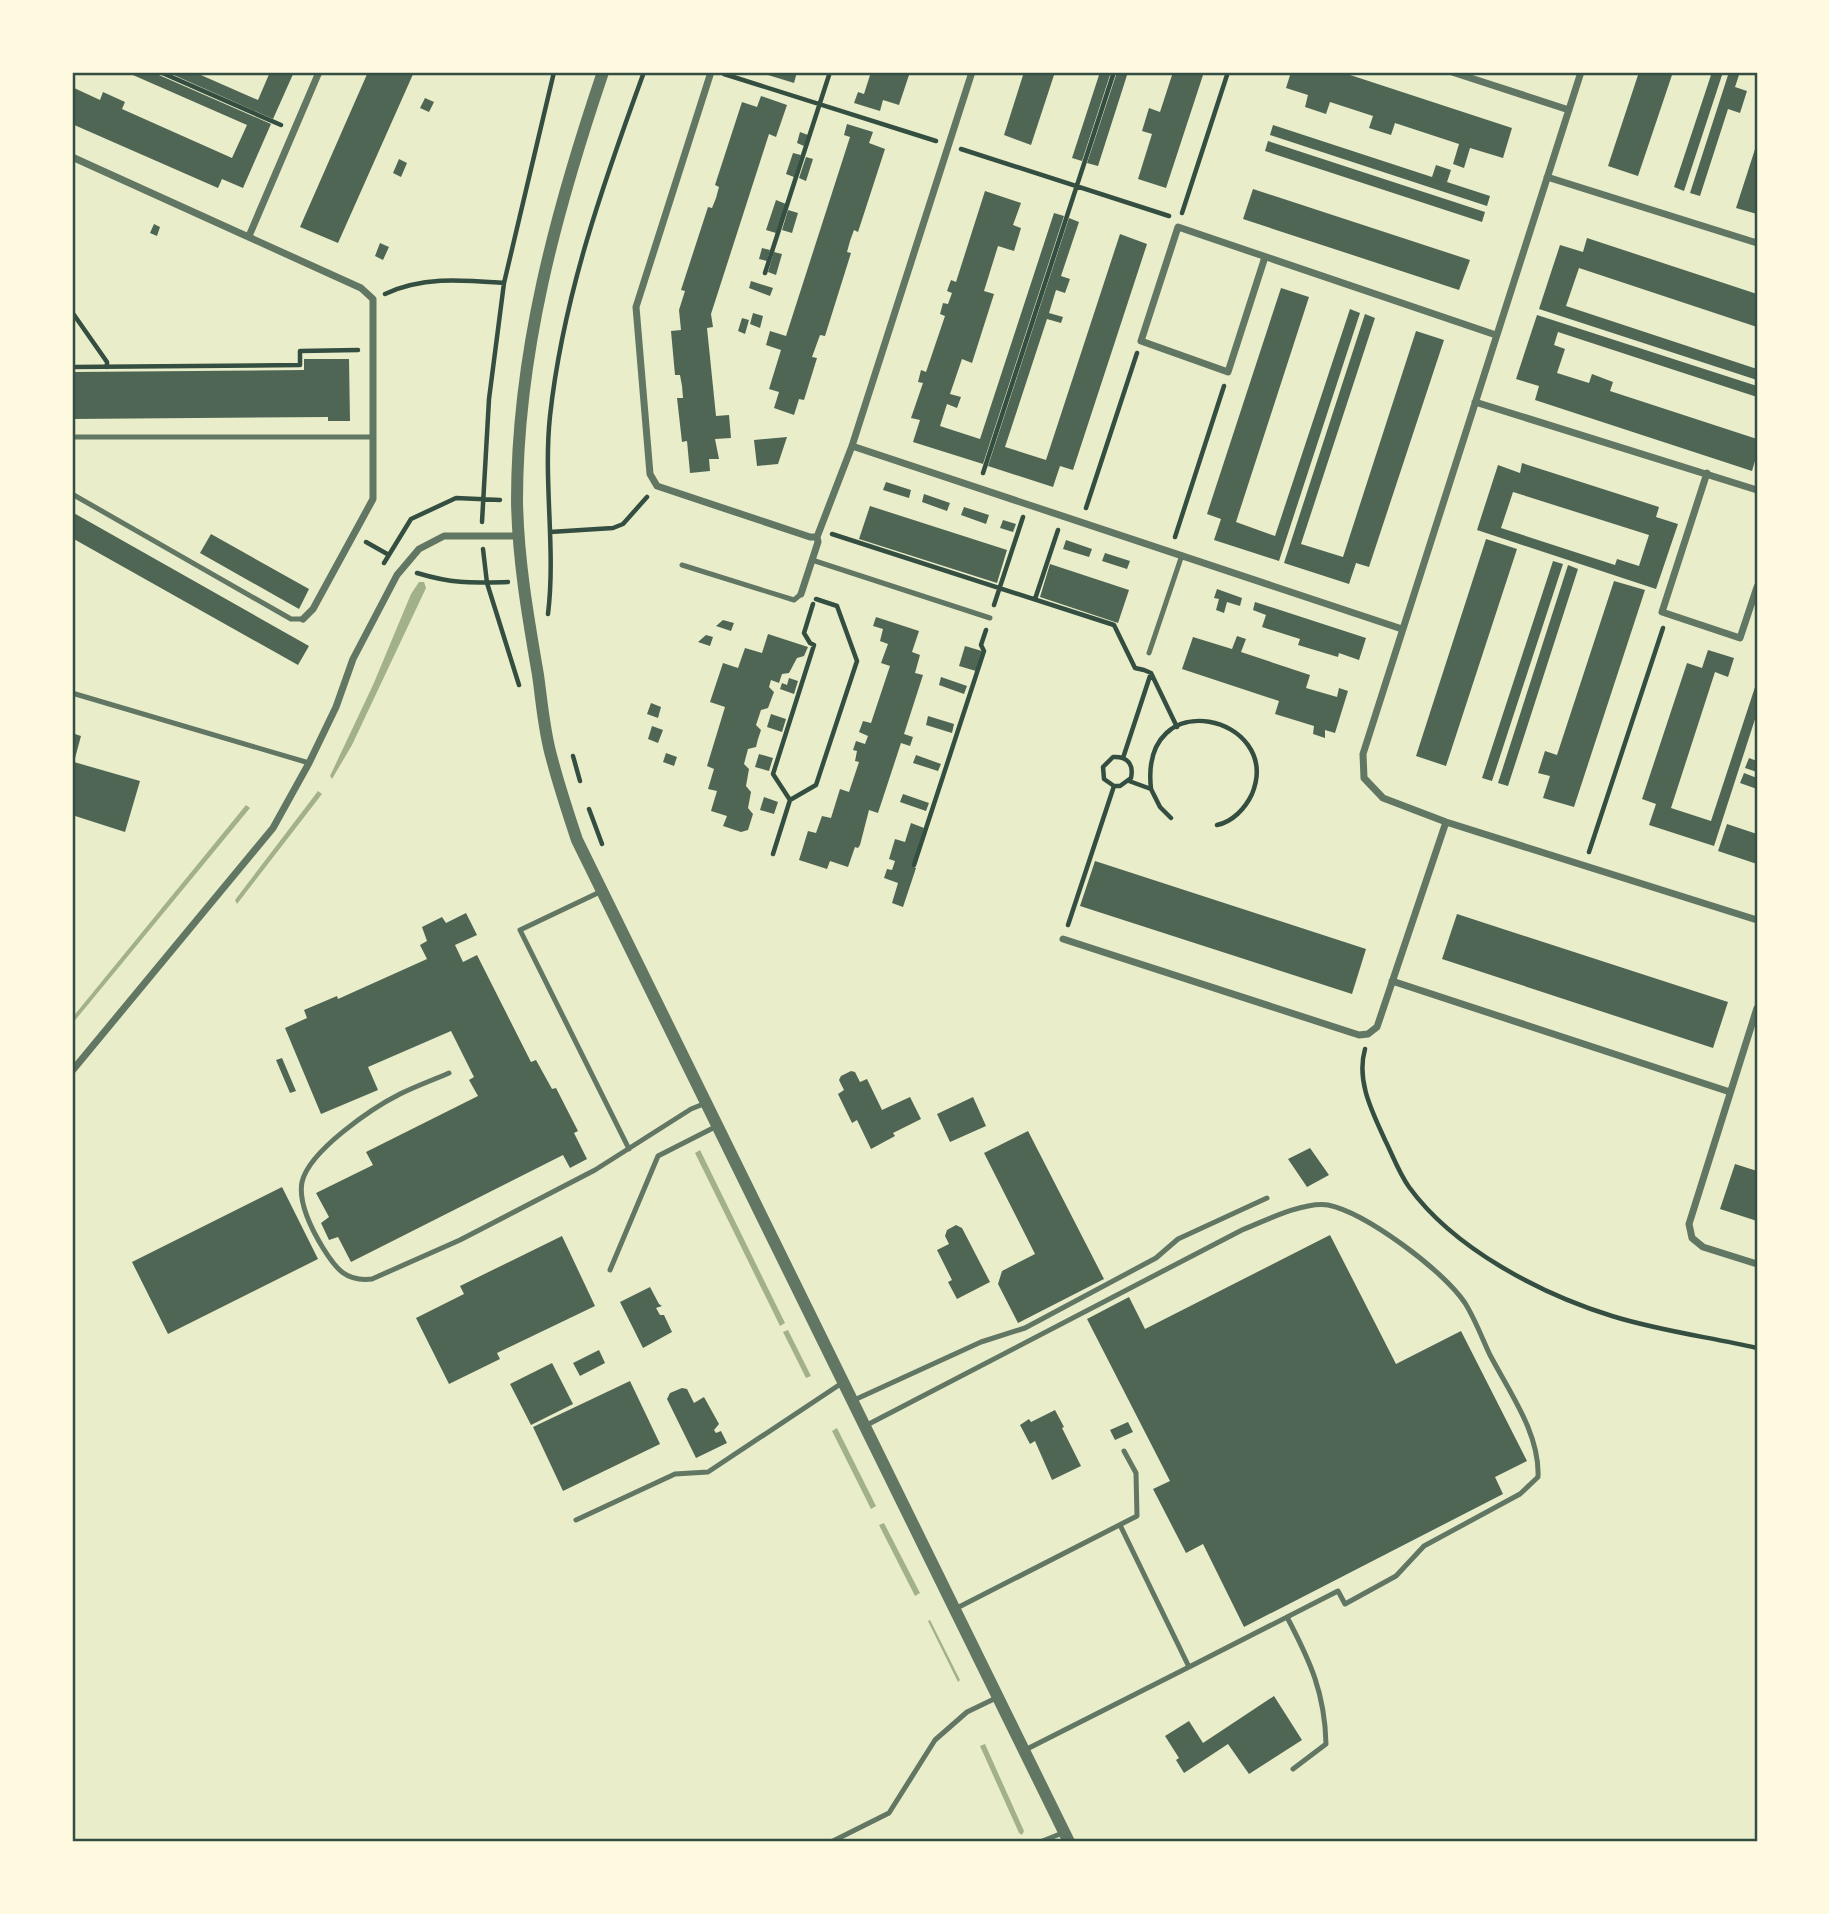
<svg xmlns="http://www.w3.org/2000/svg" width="1829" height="1914" viewBox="0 0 1829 1914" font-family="Cabin,sans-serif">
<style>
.water{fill:#a3b18a}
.building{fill:#4f6655;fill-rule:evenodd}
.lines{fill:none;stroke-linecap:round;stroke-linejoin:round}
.path{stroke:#344e41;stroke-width:4.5}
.service{stroke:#617663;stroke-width:5}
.minor{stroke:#617663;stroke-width:7}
.tertiary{stroke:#617663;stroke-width:12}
.neatline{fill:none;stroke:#344e41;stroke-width:2.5}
</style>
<rect width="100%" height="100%" fill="#e9edc9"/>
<path class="water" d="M419,582H424L426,588L352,745L332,779L330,776L373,685L411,594Z
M318,791L322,794L237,904L235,900Z
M246,805L250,808L72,1024V1018Z
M700,1150L785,1323L780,1326L695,1153Z
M788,1330L811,1376L806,1378L783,1332Z
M837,1428L876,1506L871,1509L832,1431Z
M884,1523L920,1593L915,1596L879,1525Z
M930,1620L960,1680L958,1682L928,1621Z
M985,1744L1024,1831L1022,1835L1019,1833L980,1746Z"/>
<path class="building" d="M126,72H152L271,124L243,188L222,179L218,188L72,124V87L100,100L103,92L125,102L122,109L232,158L247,125Z
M167,72H194L258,100L270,72H294L273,119Z
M368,72H414L338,243L300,227Z
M769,72H797L794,83L768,75Z
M871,72H910L899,105L883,100L880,111L854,103L858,92L864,94Z
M1024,72H1055L1031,145L1004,135Z
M1100,72H1111L1082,161L1072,158Z
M1117,72H1128L1098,166L1087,163Z
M1173,72H1204L1166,188L1138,179L1152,134L1142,131L1149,108L1160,112Z
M1291,72H1341L1512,128L1503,158L1470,148L1464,168L1453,164L1459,144L1395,123L1391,135L1369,128L1373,116L1330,102L1326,114L1305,107L1308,95L1286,88Z
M1639,72H1673L1638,176L1608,166Z
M1712,72H1723L1684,191L1674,187Z
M1729,72H1740L1735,87L1747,91L1740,113L1728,109L1700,196L1690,193Z
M761,96L787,105L776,137L769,134L711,314L713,327L707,328L716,416L729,415L731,438L715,439L719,459H709L710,471L690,473L687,441L682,442L677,398H683L682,386L680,375H675L671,331L681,330L679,310L685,291L681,290L708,207L712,208L716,198L719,187L715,185L742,102L757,107Z
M425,98L434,102L429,112L420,108Z
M847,124L873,132L869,143L885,149L858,232L854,230L850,241L847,252L851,253L825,336L820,335L812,357L817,358L804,400L799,399L794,415L774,408L779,392L769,389L781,350L766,345L770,331L786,336L850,137L844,135Z
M1273,125L1432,177L1436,165L1451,170L1447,182L1490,196L1487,206L1270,135Z
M800,132L808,135L804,146L797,143Z
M1268,141L1485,212L1482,222L1265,151Z
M1757,143V214L1736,208Z
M793,153L801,155L794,177L786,174Z
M806,157L813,159L806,181L799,178Z
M399,159L407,163L401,177L393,173Z
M1253,189L1470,260L1459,290L1243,219Z
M985,191L1021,203L1013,225L1021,228L1014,251L998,246L984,291L994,294L972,363L962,359L950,394L961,397L957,408L947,404L940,426L946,428L980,439L1054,213L1064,216L983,464L913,442L920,420L911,418L923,383L918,382L921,370L926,372L945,316L940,314L943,303L948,304L952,293L947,291L951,280L956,282Z
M776,200L786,204L776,233L766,230Z
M788,210L798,213L792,233L782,230Z
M1069,218L1079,222L1061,276L1070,279L1065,293L1056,290L1049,313L1063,317L1061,323L1047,319L1005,447L1046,460L1120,234L1147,244L1073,470L1060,466L1053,487L988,466Z
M154,224L160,227L157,236L150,233Z
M1587,238L1757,294V327L1579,268L1566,306L1757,369V380L1539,309L1560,245L1583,252Z
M380,243L389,247L383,260L375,256Z
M762,248L770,250L767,261L759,259Z
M774,252L782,254L776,275L768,272Z
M751,281L773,288L770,296L749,288Z
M1281,288L1309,297L1236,522L1275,536L1350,309L1360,313L1279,561L1214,540L1221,519L1207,514Z
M753,313L763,316L760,328L750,324Z
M1365,314L1375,318L1301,544L1343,557L1416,331L1444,340L1369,567L1356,563L1349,584L1284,563Z
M1537,315L1757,386V397L1558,332L1554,345L1565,349L1557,373L1589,383L1592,374L1613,382L1610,391L1757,439V454L1752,471L1535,400L1539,386L1516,379Z
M742,318L749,320L745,334L738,331Z
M304,359H349L350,421H328V417L72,419V372L304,370Z
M787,437L778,464L757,466L754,440Z
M1522,463L1659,507L1656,517L1678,524L1656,589L1477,530L1498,465L1520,473ZM1513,492L1649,535L1639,566L1617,559L1615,565L1501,528Z
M886,482L911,490L909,498L883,490Z
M924,494L950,503L947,511L922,502Z
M870,506L1007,550L997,583L859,539Z
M964,507L989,515L986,524L961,515Z
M72,512L309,646L298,665L72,538Z
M1003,520L1016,524L1013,532L1000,528Z
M211,534L309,589L299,609L200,553Z
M1486,539L1517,549L1446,766L1416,756Z
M1066,540L1092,549L1089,557L1063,549Z
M1105,553L1130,561L1127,569L1102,561Z
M1553,561L1563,564L1492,781L1482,778Z
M1050,564L1129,590L1118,623L1040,597Z
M1568,565L1578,569L1508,786L1498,783Z
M1614,581L1645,590L1574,807L1543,798L1550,776L1538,773L1545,751L1557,755Z
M1217,589L1242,598L1240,606L1227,602L1224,613L1216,610L1219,599L1214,598Z
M1255,602L1366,638L1359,660L1339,653L1338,657L1298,645L1300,639L1262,627L1266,615L1253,610Z
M876,617L919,631L912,652L920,655L915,673L923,675L904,734L913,737L910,746L901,743L878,813L869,810L860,845L858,848L855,847L848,867L830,861L827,869L799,860L808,831L816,833L822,816L831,818L840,789L849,792L859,762L855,761L857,751L853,750L856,741L865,744L868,736L859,732L863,721L871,723L890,666L881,663L888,644L880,641L883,629L873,626Z
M723,620L734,623L731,631L716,626Z
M768,634L808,647L804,656L797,658L789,673L782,674L779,683L771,680L769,687L774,692L768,708L761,710L756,725L761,730L758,739L756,747L748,749L744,764L749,769L746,786L751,792L748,808L753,814L748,830L741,832L723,826L727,816L711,811L717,791L708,789L714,769L707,766L725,707L710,702L723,663L738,668L745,648L762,653Z
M706,635L713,637L710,646L698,642Z
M1237,636L1246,639L1241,652L1310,675L1306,688L1337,697L1339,688L1348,691L1335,733L1325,730V738L1313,734L1314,726L1275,714L1279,701L1182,669L1193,637L1232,649Z
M965,646L982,651L976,671L959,666Z
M1708,650L1734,658L1728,677L1715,672L1671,808L1711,821L1757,681V713L1714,846L1649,825L1656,804L1642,799L1687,663L1702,668Z
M941,677L967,686L964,694L939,685Z
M789,678L798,681L794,694L780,689L782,683L787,685Z
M651,703L661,707L658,718L647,714Z
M771,714L786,719L782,732L767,727Z
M928,716L954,724L952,733L926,725Z
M652,726L663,730L658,743L648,739Z
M72,733L81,736L74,762L140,781L125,832L72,815Z
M666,753L677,757L674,766L663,762Z
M759,754L773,758L769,771L755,767Z
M916,755L941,764L938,771L913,763Z
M1749,758L1757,761V772L1745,768Z
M1744,773L1757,778V789L1740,783Z
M903,794L929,803L926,811L900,802Z
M764,797L778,802L774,814L760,810Z
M911,823L924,828L912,866L916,868L903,907L892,903L898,883L884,878L887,869L892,870L895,861L889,859L895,839L905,842Z
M1727,824L1757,834V864L1718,851Z
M1095,861L1366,949L1352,994L1080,906Z
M466,913L477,935L455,945L463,962L477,955L531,1062L536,1060L552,1089L556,1088L578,1131L574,1133L587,1159L570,1168L563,1155L351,1262L338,1237L329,1240L321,1223L329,1217L316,1193L373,1165L366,1152L478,1096L469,1080L474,1077L451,1031L368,1067L378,1090L321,1114L285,1028L307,1018L304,1010L337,996L338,999L427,959L420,945L427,941L422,927L442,917L446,923Z
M1457,914L1728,1002L1713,1048L1442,959Z
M282,1058L296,1091L290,1093L276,1060Z
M851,1071L855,1072L860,1082L867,1079L882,1110L910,1097L921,1119L893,1133L895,1136L871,1149L857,1120L852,1123L838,1094L844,1090L839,1080L841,1076Z
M973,1097L986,1126L950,1142L937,1114Z
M1028,1131L1104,1279L1018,1323L998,1284L1002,1271L1035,1254L984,1153Z
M1310,1148L1329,1175L1307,1187L1288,1159Z
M1735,1164L1757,1171V1221L1720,1209Z
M282,1187L318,1259L168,1334L132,1262Z
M956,1225L962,1228L990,1282L957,1299L948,1282L952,1280L937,1250L949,1244L945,1236L947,1230Z
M1330,1235L1396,1364L1461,1331L1527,1461L1495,1477L1503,1494L1244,1627L1203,1544L1186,1553L1153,1489L1170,1481L1087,1319L1129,1297L1145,1329Z
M562,1236L595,1306L497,1353L500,1359L449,1384L416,1318L464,1294L460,1286Z
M650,1287L659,1304L662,1306L656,1308L660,1315H664L672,1332L643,1348L620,1302Z
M599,1350L605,1363L580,1376L573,1363Z
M552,1363L573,1404L531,1425L510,1384Z
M630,1381L660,1444L563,1491L533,1427Z
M682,1388L687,1389L694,1403L704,1397L719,1424L714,1430L716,1433L721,1431L727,1443L696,1458L667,1399L670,1393Z
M1055,1410L1064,1427L1062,1428L1081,1466L1052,1480L1035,1441L1030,1444L1020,1425L1029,1419L1031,1422Z
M1128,1422L1133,1432L1115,1440L1110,1430Z
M1274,1696L1302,1740L1249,1774L1228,1744L1184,1773L1176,1760L1179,1758L1165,1736L1189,1721L1203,1743Z"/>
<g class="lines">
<path class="path" d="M160,72L281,125
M724,74L936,141
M961,149L1169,216
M1182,213L1228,72
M765,273L830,72
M385,294C423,276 463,280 504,283
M72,312L107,362V367
M72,358V367L300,365V351L358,350
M983,473L1114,72
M1086,508L1137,353
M482,522L489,399L504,283L554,72
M550,532L613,528L623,524L647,497
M832,534L1114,625L1135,668L1144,670
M1175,537L1224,386
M366,542L389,555
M483,549L487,583L519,685
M384,563L411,519L456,498L500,500
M417,573C454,584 470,583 508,582
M1035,599L1058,530
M994,605L1023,517
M548,614C556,548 543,482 550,416C563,297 603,184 644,72
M1151,673L1177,727
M573,756L580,781
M1123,758L1151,673L1144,670
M1129,781L1151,789L1160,807L1171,818
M1151,789C1139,681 1284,716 1252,794C1245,809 1232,822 1217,825
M790,800L773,774L814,645L810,643L804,633L813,604
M589,809L602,844
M1589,852L1663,628
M773,854L790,800L816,785L857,661L837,606L816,599
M914,865L984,651L981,645L986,630
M1068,925L1114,786L1104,779L1103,767L1113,757C1127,756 1134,764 1131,778L1120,786H1114
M1365,1049C1356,1081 1372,1111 1385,1140C1393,1156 1399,1173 1409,1187C1454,1249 1541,1294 1612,1316C1660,1331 1709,1337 1757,1348"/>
<path class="service" d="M72,437H373
M72,494L291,619H303
M812,560L990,618
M682,565L794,600L801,594
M1149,653L1182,555
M72,693L309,763
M602,891L520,930L629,1149
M449,1073C433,1080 416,1086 400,1094C372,1108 309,1151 302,1182C298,1203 312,1230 323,1248C336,1269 346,1282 372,1279L460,1240L595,1170L691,1109L706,1103
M610,1270L658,1156L717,1126
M852,1401L981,1342L1025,1328L1156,1258L1178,1239L1267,1198
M865,1426L1242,1230C1264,1221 1305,1201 1328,1205C1366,1213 1443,1270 1465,1303C1475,1319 1482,1338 1490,1355C1510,1393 1540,1434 1538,1477L1520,1494L1424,1546L1396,1576L1345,1604L1338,1591L1189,1667
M576,1520L675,1474L708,1472L842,1383
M955,1609L1137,1516L1136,1473L1124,1451
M1287,1617C1310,1661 1325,1693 1326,1744L1293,1769
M1025,1750L1189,1667L1120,1525
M831,1842L889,1813L935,1740L967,1712L996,1698
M1040,1842L1065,1832"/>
<path class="minor" d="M711,72L636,307L650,474L657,486L810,537H817
M1452,72L1569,110
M1581,72L1363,754L1364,778L1383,798L1446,822L1757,920
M72,157L361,288L373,299V499L313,609L303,619
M1547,177L1757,243
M249,236L319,72
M1265,257L1228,372L1141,341L1178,227L1496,335
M1475,402L1757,490
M852,446L1402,629
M1707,473L1662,612L1740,638L1757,587
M801,594L818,542L817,537L852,446L972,72
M1063,939L1359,1035L1368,1034L1377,1027L1446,822
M1392,981L1730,1092
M1757,1008L1689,1224L1692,1238L1703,1247L1757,1264
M72,1071L273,828L309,763L336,707L353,659L397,575L419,549L444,536H519"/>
<path class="tertiary" d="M603,72C556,211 517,353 517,501C518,560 528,617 538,675C542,703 544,732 552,759C559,786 568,813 577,840L1069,1842"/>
</g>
<rect width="1829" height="1914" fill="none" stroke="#fefae0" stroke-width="147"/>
<rect x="74" y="74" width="1682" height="1766" class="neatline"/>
</svg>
